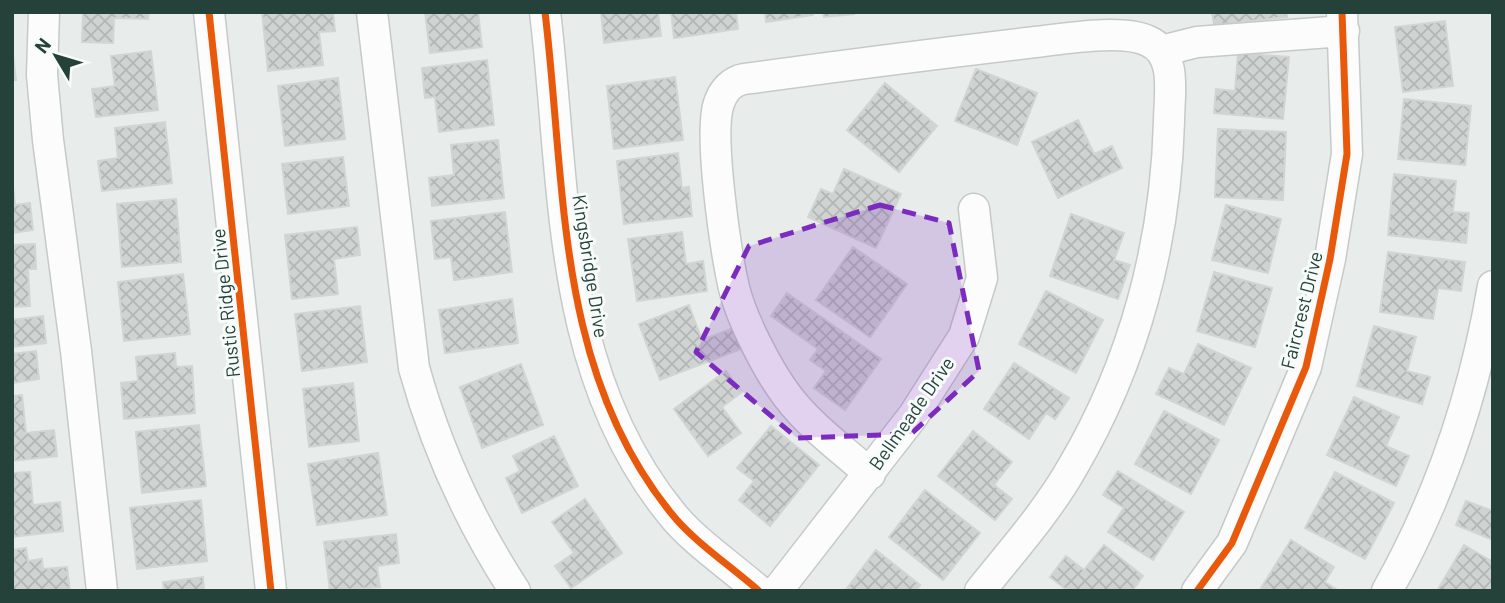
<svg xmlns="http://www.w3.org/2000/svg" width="1505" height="603" viewBox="0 0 1505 603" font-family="Barlow,sans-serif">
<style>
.building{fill:url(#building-cross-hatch);stroke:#d1d6d4;stroke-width:2}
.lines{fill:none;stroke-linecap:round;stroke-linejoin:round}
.minor-casing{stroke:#c5cac8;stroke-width:33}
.minor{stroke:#fcfcfc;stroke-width:30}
.cycleway-casing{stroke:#f7fbf9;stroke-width:11}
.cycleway{stroke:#e8590c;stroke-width:7}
.marked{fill:#7b2cbf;fill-opacity:0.2;stroke:#7b2cbf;stroke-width:5;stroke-dasharray:14 9;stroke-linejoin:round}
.labels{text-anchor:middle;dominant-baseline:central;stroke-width:6;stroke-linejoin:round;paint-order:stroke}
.street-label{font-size:19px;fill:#24423a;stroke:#f7fbf9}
</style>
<defs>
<pattern id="building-cross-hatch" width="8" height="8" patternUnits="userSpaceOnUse" patternTransform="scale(1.75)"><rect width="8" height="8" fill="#cfd4d2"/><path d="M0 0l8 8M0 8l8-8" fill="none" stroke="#b2b7b5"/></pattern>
</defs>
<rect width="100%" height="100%" fill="#e8edeb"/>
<path class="building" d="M83,12H149L148,19L114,18L113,43L82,42Z
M262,12H333L335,31L319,32L323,65L268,71Z
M425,12H478L482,47L430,53Z
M601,12H658L661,36L604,43Z
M671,12H736L738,29L674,38Z
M765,12H813V15L766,22Z
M823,12H854V14L824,17Z
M1212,12H1287V17L1214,25Z
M1445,21L1453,86L1403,92L1395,27Z
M12,47L16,80H12Z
M151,51L158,110L96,117L92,89L115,86L111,56Z
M1238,53L1289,57L1283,119L1214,113L1216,89L1235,91Z
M487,60L494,125L439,132L435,97L425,98L422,68Z
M976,69L1037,93L1017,145L955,121Z
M675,77L683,140L614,149L607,86Z
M338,78L345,139L285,146L278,86Z
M885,83L937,126L899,172L847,130Z
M1404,99L1471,106L1465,165L1398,159Z
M1078,120L1094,154L1112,146L1122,168L1058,198L1032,142Z
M165,122L172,183L102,191L98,161L118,158L115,128Z
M1218,129L1286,132L1283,200L1215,197Z
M498,140L504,198L432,206L429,178L454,175L451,145Z
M678,153L682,188L689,187L692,216L624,224L617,161Z
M343,157L349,206L288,214L282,164Z
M844,169L901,194L876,248L808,217L821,189L833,194Z
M1394,174L1456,181L1453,212L1469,213L1466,243L1388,235Z
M12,176L15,205L30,203L33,230L12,233Z
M176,199L181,262L122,267L117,204Z
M1226,205L1281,219L1268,273L1212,260Z
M505,212L512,272L454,280L451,257L435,259L431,221Z
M1071,214L1124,233L1114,260L1130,265L1118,299L1050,276Z
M357,227L360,255L334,259L338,294L292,299L285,235Z
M682,232L686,264L703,261L707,291L637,301L628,239Z
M35,244L36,269H28L30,306L12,307V245Z
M853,247L907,284L870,337L816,300Z
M1388,252L1465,262L1461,291L1438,288L1433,319L1380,312Z
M1214,272L1272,288L1255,347L1197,331Z
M183,274L190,334L124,341L118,282Z
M1046,291L1103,320L1076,373L1019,344Z
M787,293L881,359L845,410L814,388L826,371L810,360L818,349L771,316Z
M512,299L518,343L445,353L439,310Z
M689,305L702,340L736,327L744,348L660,380L639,324Z
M360,306L367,362L302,371L295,314Z
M43,316L46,343L12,347V320Z
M1374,326L1416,337L1407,371L1430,377L1422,404L1357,386Z
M1198,344L1251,368L1224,425L1156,394L1169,368L1184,374Z
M36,351L39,379L12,383V354Z
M175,353L176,367L192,366L195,413L124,419L121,383L138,381L136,357Z
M1014,363L1069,398L1055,419L1046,413L1029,439L984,409Z
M521,364L543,425L482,448L460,387Z
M726,371L742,392L722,407L741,433L708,456L674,409Z
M353,383L359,441L309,447L303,389Z
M22,395L26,433L54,430L57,456L12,461V396Z
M1354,397L1399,417L1386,446L1409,456L1396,486L1327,455Z
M1164,411L1219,440L1191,494L1135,464Z
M199,425L206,486L142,493L136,432Z
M771,426L819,465L770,526L739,500L754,481L737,468Z
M973,431L1012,462L994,485L1012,499L995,520L938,476Z
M554,436L578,486L522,513L506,478L520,471L513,456Z
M378,453L387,515L317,525L308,464Z
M1118,471L1184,512L1153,560L1108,532L1124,508L1103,495Z
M30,472L33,505L60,502L63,531L12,537V473Z
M1335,472L1394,503L1365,559L1305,528Z
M925,490L980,533L943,580L889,537Z
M585,499L622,553L571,588L555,566L574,553L552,522Z
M201,500L207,561L137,569L130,508Z
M1466,501L1493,511V540L1456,525Z
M396,534L399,563L377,566L380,587L330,591L324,542Z
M1291,540L1334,567L1325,582L1339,591H1265L1261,588Z
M1104,545L1143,576L1132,591H1068L1050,577L1066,556L1084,570Z
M1464,545L1493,562V591H1437Z
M26,548L28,561L42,559L43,569L67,567L70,591H12V550Z
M876,550L920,585L916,591H845Z
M203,577L204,591H164L163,582Z"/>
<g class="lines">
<defs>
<path id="minor" d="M44,12L42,75L48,140L76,351L102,591
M209,12L271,591
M372,12L414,368C436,447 470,522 515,591
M545,12C566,186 555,370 671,513C693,541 732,567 759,591
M1161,51L1197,42L1344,31
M870,474C843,450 810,426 788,397C768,371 742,320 734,288C726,253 708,133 719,103C723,91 732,81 744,79C839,66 933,54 1027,43C1058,40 1120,28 1148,41C1178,54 1169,94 1169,121C1166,243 1134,363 1072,468C1047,512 1012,551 980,591
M777,591L913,416L964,336L982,278L974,209
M1197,591L1232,543L1306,367L1330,259L1347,154L1342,12
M1387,591C1440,497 1475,391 1493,286"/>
</defs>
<use href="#minor" class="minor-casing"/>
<use href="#minor" class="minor"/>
<defs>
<path id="cycleway" d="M209,12L271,591
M545,12C566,186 555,370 671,513C693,541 732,567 759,591
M1197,591L1232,543L1306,367L1330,259L1347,154L1342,12"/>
</defs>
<use href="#cycleway" class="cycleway-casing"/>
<use href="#cycleway" class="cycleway"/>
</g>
<path class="marked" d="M880,205L949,223L979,371L911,434L797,438L696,352L749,246Z"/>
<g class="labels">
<g class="street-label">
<text transform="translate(591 266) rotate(81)">Kingsbridge Drive</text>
<text transform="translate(225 303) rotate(-96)">Rustic Ridge Drive</text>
<text transform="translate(1301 310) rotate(-76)">Faircrest Drive</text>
<text transform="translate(911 413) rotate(-55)">Bellmeade Drive</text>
</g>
</g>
<rect width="1505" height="603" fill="none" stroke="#24423a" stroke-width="28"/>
<g transform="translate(56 56) rotate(308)" stroke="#f7fbf9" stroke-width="5" paint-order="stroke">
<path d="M0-5L12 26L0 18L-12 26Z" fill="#24423a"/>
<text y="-10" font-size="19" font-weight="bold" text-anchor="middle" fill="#24423a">N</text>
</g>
</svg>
